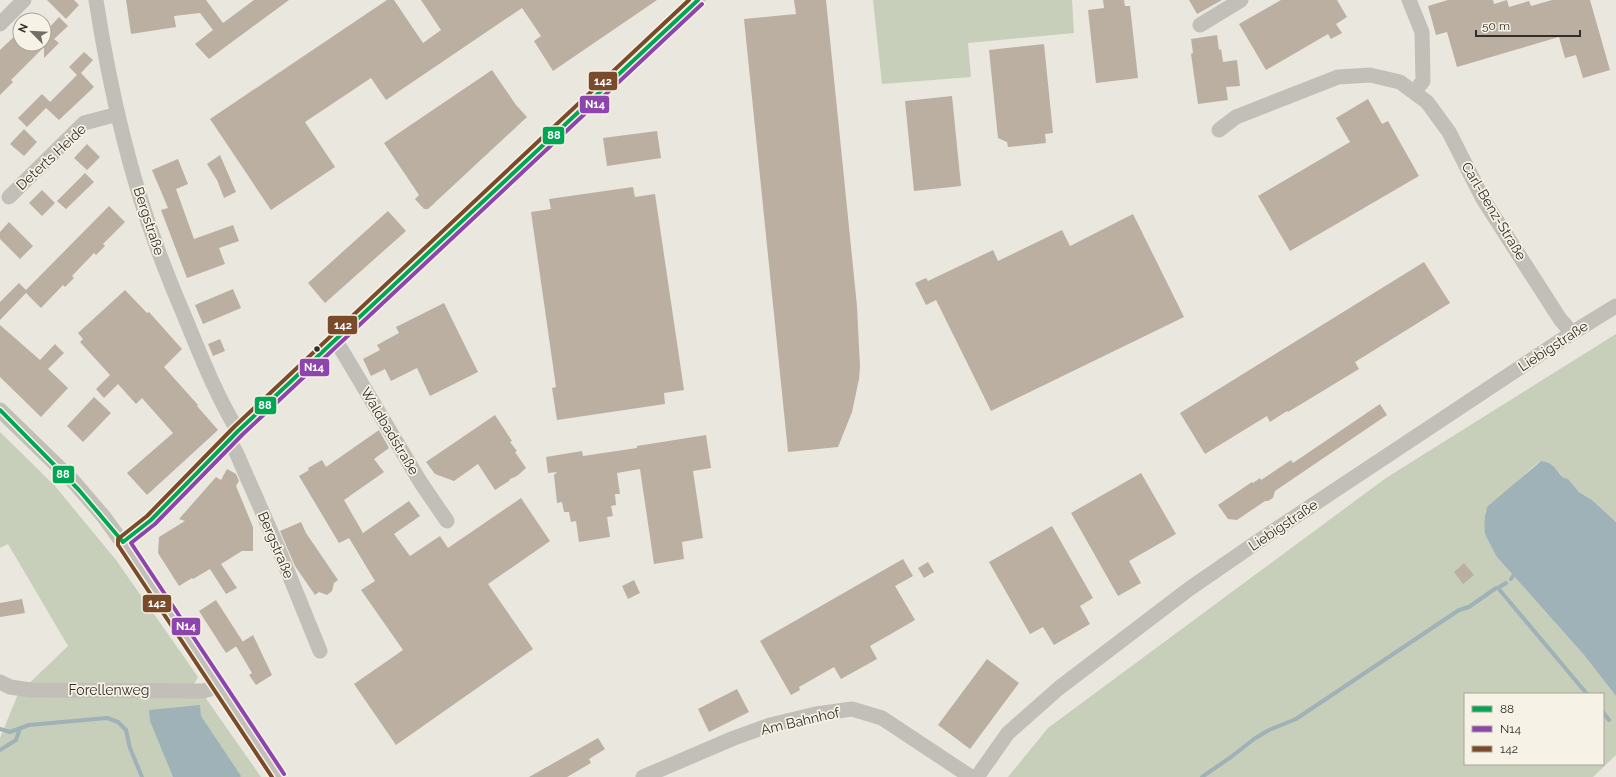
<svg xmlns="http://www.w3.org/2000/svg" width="1616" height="777" viewBox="0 0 1616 777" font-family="Raleway,sans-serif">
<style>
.green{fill:#c7cfba;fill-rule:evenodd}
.water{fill:#9eb2b8}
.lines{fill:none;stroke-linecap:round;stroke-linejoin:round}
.stream{stroke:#9eb2b8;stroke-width:4}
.building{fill:#bbafa2}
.minor{stroke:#c2bfb8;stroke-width:15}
.bus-1-casing{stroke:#f6f2e6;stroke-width:7}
.bus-2-casing{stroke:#f6f2e6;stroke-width:7}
.bus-3-casing{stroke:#f6f2e6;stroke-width:7}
.bus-1{stroke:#00a651;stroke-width:4}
.bus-2{stroke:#8e44ad;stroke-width:4}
.bus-3{stroke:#7a4b2a;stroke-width:4}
.bus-dot{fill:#322d27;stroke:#f6f2e6;stroke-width:1.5}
.labels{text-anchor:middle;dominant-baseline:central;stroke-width:3.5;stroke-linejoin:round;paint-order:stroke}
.street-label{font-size:14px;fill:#322d27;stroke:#f6f2e6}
.line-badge{stroke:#f6f2e6;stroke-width:1.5}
.badge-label{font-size:11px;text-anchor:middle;font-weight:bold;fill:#fff}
</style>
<rect width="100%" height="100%" fill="#eae7de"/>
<path class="green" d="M873,0H1072L1074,33L968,43L971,77L882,84Z
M1616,334V522L1592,500L1579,492L1568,480L1564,478L1553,465L1541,461L1535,465L1485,511C1485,516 1484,532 1486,536C1490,543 1494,549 1496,556L1584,655L1616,696V755L1593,777H1008L1048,728L1386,478ZM1465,694H1603V764H1465Z
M0,432L55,486L116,560L198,677L193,686L205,697L261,777H0V738L18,694L68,646L8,544L0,548Z"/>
<path class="water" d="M1541,461C1556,463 1555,470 1564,478L1568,479L1579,492L1592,500L1616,522V696L1584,655L1496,556C1494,550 1486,537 1485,534C1484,526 1484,512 1488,506Z
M200,705L201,716L241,776L240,777H173L150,721L149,710Z"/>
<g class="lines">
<path class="stream" d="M1511,579L1513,576
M1498,588L1587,694
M1603,712L1609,720
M0,729L10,732L29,725L107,718L118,722L126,730L130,748L142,777
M0,750L16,740L20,728
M1202,777L1231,757L1254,739L1269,730L1296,719L1459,610L1469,607L1496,588H1498L1506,583"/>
</g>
<path class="building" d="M47,0H74L79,5L66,19Z
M126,0H206L223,23L254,0H289L209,59L195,44L213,30L200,13L174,16L176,27L131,34Z
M387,0H394L423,43L441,30L421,0H657L553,71L534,41L541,36L522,8L386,100L371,78L305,122L335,167L271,210L210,119Z
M794,0H826L857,306L860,367L859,379L852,412L838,447L788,452L744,19L796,14Z
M1103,0H1124L1125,6H1130L1138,78L1096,83L1088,10L1104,8Z
M1189,0H1222L1197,14Z
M1281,0H1337L1347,17L1336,24L1342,33L1331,39L1328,34L1266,70L1239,24Z
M1448,0H1493L1494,4L1507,0L1509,7L1529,1L1531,6L1552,0H1590L1610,70L1583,78L1576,55L1565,58L1559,37L1457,67L1447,32L1436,35L1428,6Z
M59,17L68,26L54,39L59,43L44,58V47L11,80L13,82L0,95V50L20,31V44H44V29L46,31Z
M1217,35L1219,50L1221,49L1223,62L1237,60L1240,86L1226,87L1228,100L1198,104L1191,54L1193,53L1191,39Z
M1044,44L1053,133L1045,134L1046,143L1008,147L1007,142L998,138L989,50Z
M84,52L93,60L81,73L94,87L59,120L46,108L27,127L18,118L42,94L50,102L77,75L69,67Z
M492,70L516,105L527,117L428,209H424L415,199L419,195L384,143Z
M952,96L961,186L914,191L905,101Z
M1368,99L1382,124L1388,121L1419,176L1290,251L1258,196L1350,142L1336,118Z
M24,129L37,142L24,156L10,144Z
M657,131L661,158L607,166L603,138Z
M87,144L100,157L87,170L74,158Z
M220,155L236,192L224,198L217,180L207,164Z
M178,159L188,184L176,189L194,239L233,225L239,241L219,248L225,264L187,278L161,210L168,208L152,170Z
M85,173L94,182L66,209L57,201Z
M633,187L635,197L655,194L684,390L664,393L665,404L557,420L552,388L556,387L531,212L551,209L549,199Z
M42,190L55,203L42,216L29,203Z
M109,206L125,222L103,244L105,246L96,255L94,253L72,276L74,278L65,287L63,285L41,308L26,293L0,320V302L19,283L26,290Z
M388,211L406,231L325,303L308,283Z
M1133,214L1184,317L991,411L936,300L926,305L915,283L926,278L928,281L993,250L998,261L1062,230L1070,246Z
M9,222L33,246L20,259L0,239V232Z
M1424,262L1450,303L1355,362L1359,369L1288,412L1287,411L1270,422L1267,416L1205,454L1180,413Z
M233,289L241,308L203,324L195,305Z
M125,290L147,313L149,312L182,349L164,367L198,405L197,406L218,430L147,495L127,473L173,433L142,398L136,404L118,384L104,398L96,389L110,375L80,342L83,339L78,333Z
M444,303L478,372L430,396L417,368L391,381L385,369L371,376L363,359L380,350L377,345L399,333L396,327Z
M0,325L40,360L55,344L64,353L48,369L68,388L41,417L0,377Z
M220,339L225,351L213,356L208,344Z
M94,397L111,413L83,442L67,426Z
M1380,404L1387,415L1275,491L1273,498L1268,501H1265L1237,520L1228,519L1218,505L1252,482L1253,483L1260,478L1261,480L1291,460L1293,463Z
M495,415L512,441L510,442L517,451L515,452L526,468L517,476L510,479L509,481L495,490L478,464L454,481L435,474L426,462Z
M379,430L389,448L374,459L384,472L344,500L363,533L409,501L420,516L394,534L410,556L440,536L448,548L521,498L550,541L488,584L533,649L396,745L354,684L403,650L361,590L375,581L349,538L339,543L299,476L309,470L308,468L322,460L326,467Z
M706,435L711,468L693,471L703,538L682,542L684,559L654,564L640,469L617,473L620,494H615L616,505L611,506L613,516L607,517L610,537L579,542L576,521L571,522L569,512H564L562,502L557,503L554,475L557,472L548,473L546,457L582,451L583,456L637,448V446Z
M227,469L236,474L239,481L236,486L253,527V551H242L221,564L237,588L226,594L210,569L193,579L192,578L179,586L158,553L159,537L185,521L179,519L216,477L221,480Z
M1141,473L1176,534L1129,561L1141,583L1118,596L1071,513Z
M301,522L306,533L338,580L334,583L332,591L327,595L319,592L315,595L295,566L280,531Z
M1052,526L1093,598L1080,606L1090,624L1054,645L1043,627L1030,634L989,562Z
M903,559L913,576L895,586L915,620L870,646L877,659L841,679L834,667L799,687L800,690L791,695L760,641Z
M928,562L934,572L924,578L918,568Z
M1464,563L1474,575L1463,584L1454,572Z
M634,580L640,593L628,599L622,586Z
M22,599L25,613L0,617V603Z
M216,600L243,642L226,653L199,611Z
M253,635L272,675L256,685L249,675L252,673L236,646Z
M987,659L1019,683L970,749L938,725Z
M737,689L749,712L709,732L698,709Z
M598,738L605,749L589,759L591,763L567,777H529Z"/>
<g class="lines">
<path class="minor" d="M96,0C109,84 128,170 158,250C166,272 175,294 184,315C200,354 216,395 238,431
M1409,0L1422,32L1423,81L1415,91
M0,24L24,0
M1200,25L1241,0
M1219,130L1236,117L1338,77L1370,75L1400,82L1427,102L1449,132L1483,199L1560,319L1572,333
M9,197L84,123L118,114
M335,339L421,483L447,521
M0,410L73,481L104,517L143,571L279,777
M229,440L236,452L279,550L320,651
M123,542L151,520L238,431L698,0
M0,682L10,687L31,690L203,691L210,689L219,684
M643,777L734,738L770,725L816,714L852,709L882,718L971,777
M977,777L1008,733L1059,688L1189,589L1260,540L1572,333L1616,306"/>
<defs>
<path id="bus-1" d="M0,410L79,490L123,542
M123,542L151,520L238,431L698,0"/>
<path id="bus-2" d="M284,774L131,543L155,524L242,435L702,4"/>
<path id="bus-3" d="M272,777L118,545V539L147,516L234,427L689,0"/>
</defs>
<use href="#bus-1" class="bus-1-casing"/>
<use href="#bus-2" class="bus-2-casing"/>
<use href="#bus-3" class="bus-3-casing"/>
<use href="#bus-1" class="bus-1"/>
<use href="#bus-2" class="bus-2"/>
<use href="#bus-3" class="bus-3"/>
</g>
<circle class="bus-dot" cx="317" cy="349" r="3.5"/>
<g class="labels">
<g class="street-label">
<text transform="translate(51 157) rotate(-43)">Deterts Heide</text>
<text transform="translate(1494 211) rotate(59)">Carl-Benz-Straße</text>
<text transform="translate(149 221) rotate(72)">Bergstraße</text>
<text transform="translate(1553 346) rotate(-33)">Liebigstraße</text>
<text transform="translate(390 431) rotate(59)">Waldbadstraße</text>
<text transform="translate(1283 525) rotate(-34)">Liebigstraße</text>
<text transform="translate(276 545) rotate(67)">Bergstraße</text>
<text x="109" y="690">Forellenweg</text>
<text transform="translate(800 721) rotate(-13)">Am Bahnhof</text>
</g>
</g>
<g class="line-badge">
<rect x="588" y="71" width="30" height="20" rx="4" fill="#7a4b2a"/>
<rect x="579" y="95" width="31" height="19" rx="4" fill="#8e44ad"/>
<rect x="542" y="126" width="23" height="19" rx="4" fill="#00a651"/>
<rect x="327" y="315" width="31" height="20" rx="4" fill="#7a4b2a"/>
<rect x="299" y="358" width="31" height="19" rx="4" fill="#8e44ad"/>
<rect x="254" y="396" width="23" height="19" rx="4" fill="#00a651"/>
<rect x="52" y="465" width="23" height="19" rx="4" fill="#00a651"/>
<rect x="142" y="594" width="30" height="19" rx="4" fill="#7a4b2a"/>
<rect x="171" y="617" width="30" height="19" rx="4" fill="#8e44ad"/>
</g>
<g class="badge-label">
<text x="603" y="85">142</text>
<text x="595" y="108">N14</text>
<text x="554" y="139">88</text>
<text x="343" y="329">142</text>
<text x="314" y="371">N14</text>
<text x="265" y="409">88</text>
<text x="63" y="478">88</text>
<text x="157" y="607">142</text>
<text x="186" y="630">N14</text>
</g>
<rect x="1464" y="693" width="140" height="72" fill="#f6f2e6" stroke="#a8a39a"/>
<rect x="1472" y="706" width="20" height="6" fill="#00a651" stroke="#a8a39a"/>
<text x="1500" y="713" font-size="12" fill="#322d27">88</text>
<rect x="1472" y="726" width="20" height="6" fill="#8e44ad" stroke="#a8a39a"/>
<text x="1500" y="733" font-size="12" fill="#322d27">N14</text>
<rect x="1472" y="746" width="20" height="6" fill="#7a4b2a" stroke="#a8a39a"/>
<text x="1500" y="753" font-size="12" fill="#322d27">142</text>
<g transform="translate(32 32) rotate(294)"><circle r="19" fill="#f6f2e6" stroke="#a8a39a"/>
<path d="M0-3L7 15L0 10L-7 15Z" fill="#726e67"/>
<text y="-6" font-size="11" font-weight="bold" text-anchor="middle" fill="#322d27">N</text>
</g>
<path d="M1476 30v6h104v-6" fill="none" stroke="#322d27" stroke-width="2"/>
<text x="1482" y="30" font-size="12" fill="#322d27" stroke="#f6f2e6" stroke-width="3" paint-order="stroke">50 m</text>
</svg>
